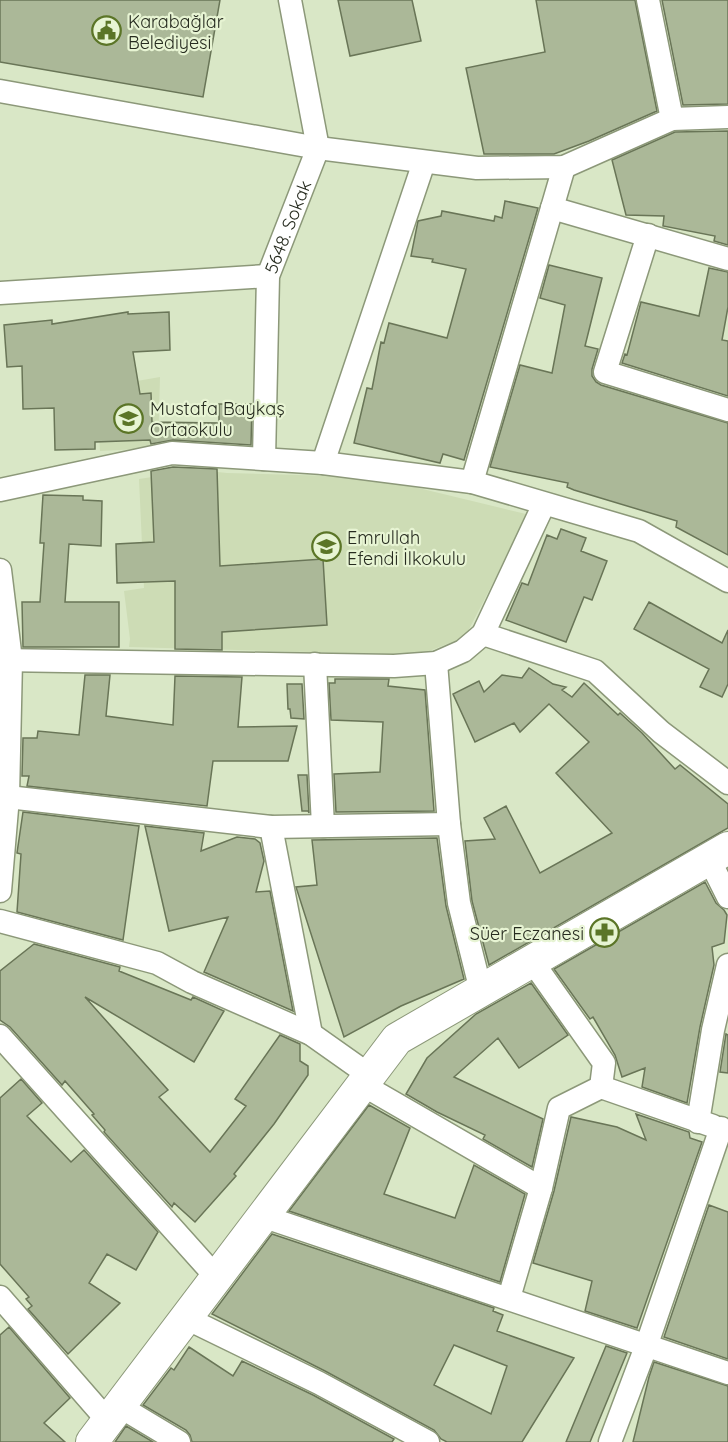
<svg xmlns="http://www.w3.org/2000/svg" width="728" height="1442" viewBox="0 0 728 1442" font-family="Quicksand,sans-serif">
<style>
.built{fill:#cddcb5}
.building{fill:#abb898;stroke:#697557;stroke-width:1.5;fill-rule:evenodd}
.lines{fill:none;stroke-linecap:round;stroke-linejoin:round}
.street-casing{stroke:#8c9879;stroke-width:25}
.secondary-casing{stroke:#8c9879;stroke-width:34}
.street{stroke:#fff;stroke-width:22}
.secondary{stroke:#fff;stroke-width:32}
.labels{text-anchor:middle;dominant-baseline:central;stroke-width:4.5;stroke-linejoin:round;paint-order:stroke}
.poi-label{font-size:18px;fill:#262b1f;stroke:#e7f4d3;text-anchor:start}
.street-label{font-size:18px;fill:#262b1f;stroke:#e7f4d3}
</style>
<rect width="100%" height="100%" fill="#d9e7c6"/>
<path class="built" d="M160,377L158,448L100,451L97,388Z
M198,470L227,473L334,476L410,486L526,514L494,581L465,637L419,655L129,647L130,639L124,591L144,588L139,479Z"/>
<path class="building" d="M0,0H220L203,97L0,62Z
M338,0H412L421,41L350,56Z
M536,0H635L657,111L589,141L554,154H484L466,68L545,52Z
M662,0H728V104L683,105Z
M728,131V245L714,241L715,236L663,226L664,216L626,215L612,160L675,132Z
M505,201L538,208L464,460L443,454L440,463L354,443L367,388L372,389L381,342L384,343L389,323L447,338L466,269L432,262L433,259L411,256L418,221L441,216L442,211L494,221L495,216L502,218Z
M549,265L602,278L585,346L598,349L592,369V376L596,382L601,385L728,423V555L676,527L677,521L574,490L567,487L568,483L490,467L520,365L552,373L565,305L540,298Z
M709,268L728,272V307L722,340L728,341V396L622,363L625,354L627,355L641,302L699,316Z
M128,312V314L169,312L170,350L133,352L140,394L151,393L152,422L219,423V404H252L251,445L173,440L151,444L150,440L95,442V449L55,450L54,408L23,409L22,366L7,367L4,325L52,320V324Z
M173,467L217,469L220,566L323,559L327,625L222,632V650L175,649V581L117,583L116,544L154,542L151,471Z
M43,495L83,496V500L102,501L101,546L69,544L65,602H119V647H23L22,602H40L44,543H40Z
M561,529L586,538L581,551L607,561L592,600L584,597L566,642L506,620L522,583L528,585L547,535L557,539Z
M649,602L722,643L728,630V684L722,697L700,687L709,669L634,629Z
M529,668L553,684L566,687L562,690L572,697L584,683L618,715L620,713L642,733L675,769L680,765L728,804V828L489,965L472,901L465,841L495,839L484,818L506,806L540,873L612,833L556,773L589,742L549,704L520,732L514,723L475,742L453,694L479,681L484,692L502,675L522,678Z
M85,675H110L106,716L173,725L175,676L242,677L238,727L297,726L288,761H213L207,806L27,786L29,776H22L23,738H37L38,731L79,735Z
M335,679H389L388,686L425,690L434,811L336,812L334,774L380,772L383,722L331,720L329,683H335Z
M287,684H302L304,719L291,718L290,709H288Z
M298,775H307L309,813L308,811H302Z
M23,812L139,826L123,940L17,912L21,854L17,853Z
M145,826L204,833L201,851L237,837L255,839L260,843L264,861L256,892L270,891L293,1011L204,972L228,917L169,931Z
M437,838L446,906L464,979L401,1006L344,1037L296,887L317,885L312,840Z
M705,882L716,903L724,910L727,915L724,943L712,947L714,965L700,1027L687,1103L642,1087L645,1068L622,1077L615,1055L593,1017L590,1019L554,969Z
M34,944L120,967L119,971L191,1000L193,997L224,1011L194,1062L85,997L168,1090L159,1097L210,1152L246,1106L235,1099L280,1035L300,1044V1061L308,1066V1075L274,1124L234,1174L236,1176L195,1222L174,1203L172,1207L104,1132L105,1130L92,1115L94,1114L65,1081L62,1085L10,1027L0,1020V971Z
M531,983L568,1035L519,1068L498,1038L454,1077L543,1119L532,1167L483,1139L485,1135L437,1112L406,1094L427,1058L476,1014Z
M726,1034L728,1035V1073L720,1072Z
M21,1079L42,1103L27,1116L71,1162L84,1150L158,1232L136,1270L107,1254L89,1283L120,1303L68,1354L28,1309L32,1306L26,1299L29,1297L0,1264V1098Z
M369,1105L410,1128L384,1194L455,1218L474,1165L525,1194L500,1282L289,1211Z
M636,1114L689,1132L690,1138L702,1142L637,1328L585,1311L592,1281L533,1263L554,1191L571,1117L617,1127L646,1140Z
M709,1205L728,1212V1359L664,1337Z
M272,1234L494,1308L493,1311L503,1315L497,1331L574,1358L522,1442H447L441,1439L434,1430L325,1371L212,1314ZM454,1345L507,1366L491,1414L434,1385Z
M9,1327L70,1398L44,1423L65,1442H0V1335Z
M606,1346L627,1353L590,1442H566Z
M189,1347L233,1376L242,1361L313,1395L394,1439L392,1442H192L190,1435L186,1430L143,1405L171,1368L174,1370Z
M654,1362L728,1386V1442H633L649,1377Z
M126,1426L153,1442H115Z"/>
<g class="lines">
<defs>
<g id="street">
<path d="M648,0L672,119"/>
<path d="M0,91L318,148L477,168L564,167L672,119L728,117"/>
<path d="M552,208L728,259"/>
<path d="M648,235L605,372L728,410"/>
<path d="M0,293L268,276"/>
<path id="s1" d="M264,459L268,276L318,148L290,0"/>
<path d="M323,463L424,162"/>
<path d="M472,482L564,167"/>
<path d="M0,490L172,453L323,463L472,482L639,531L728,581"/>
<path d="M0,570L11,660L8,797L0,891"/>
<path d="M483,634L595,671L661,732L728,783"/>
<path d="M0,660L394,666L436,663L463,651L483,634L544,504"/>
<path d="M436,663L449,824L459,903L481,991"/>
<path d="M315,664L323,826"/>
<path d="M8,797L271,827L449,824"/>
<path d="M271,827L311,1034"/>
<path d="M709,859L728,897"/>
<path d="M0,921L157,963L192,982L311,1034L369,1075"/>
<path d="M0,1036L217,1278"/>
<path d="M363,1085L541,1188"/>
<path d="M601,1087L713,1126"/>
<path d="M698,1122L713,1030L728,965"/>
<path d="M262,1216L728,1373"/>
<path d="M0,1297L108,1421"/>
<path d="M509,1298L541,1188L559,1108L601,1087L604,1063L532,961"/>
<path d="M186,1318L319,1383L428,1442"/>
<path d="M119,1406L179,1442"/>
<path d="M610,1442L647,1344L721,1128"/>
</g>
<path id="secondary" d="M92,1442L397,1039L728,848"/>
</defs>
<use href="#street" class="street-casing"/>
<use href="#secondary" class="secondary-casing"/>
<use href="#street" class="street"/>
<use href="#secondary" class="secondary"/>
</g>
<defs>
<symbol id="civic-ring" viewBox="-11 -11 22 22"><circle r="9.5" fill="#e7f4d3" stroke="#5b7527" stroke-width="1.5"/><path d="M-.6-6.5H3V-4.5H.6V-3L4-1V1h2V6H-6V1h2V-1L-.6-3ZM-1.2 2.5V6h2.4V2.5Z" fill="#5b7527"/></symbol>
<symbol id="school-ring" viewBox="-11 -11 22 22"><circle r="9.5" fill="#e7f4d3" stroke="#5b7527" stroke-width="1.5"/><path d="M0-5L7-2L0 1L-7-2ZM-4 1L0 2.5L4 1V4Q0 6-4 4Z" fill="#5b7527"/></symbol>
<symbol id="pharmacy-ring" viewBox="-11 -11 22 22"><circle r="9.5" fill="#e7f4d3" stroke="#5b7527" stroke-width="1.5"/><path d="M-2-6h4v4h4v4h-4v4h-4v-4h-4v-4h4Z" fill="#5b7527"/></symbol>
</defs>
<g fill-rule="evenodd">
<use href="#civic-ring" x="90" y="14" width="33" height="33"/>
<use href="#school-ring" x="112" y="402" width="33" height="33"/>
<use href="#school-ring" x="310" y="530" width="33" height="33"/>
<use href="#pharmacy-ring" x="588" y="916" width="33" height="33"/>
</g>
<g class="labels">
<g class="poi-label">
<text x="128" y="21">Karabağlar<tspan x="128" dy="21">Belediyesi</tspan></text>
<text x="150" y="408">Mustafa Baykaş<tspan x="150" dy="21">Ortaokulu</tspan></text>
<text x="347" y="537">Emrullah<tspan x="347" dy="21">Efendi İlkokulu</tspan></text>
<text x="584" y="933" text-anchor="end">Süer Eczanesi</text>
</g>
<g class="street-label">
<text stroke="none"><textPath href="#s1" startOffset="236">5648. Sokak</textPath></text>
</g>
</g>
</svg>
